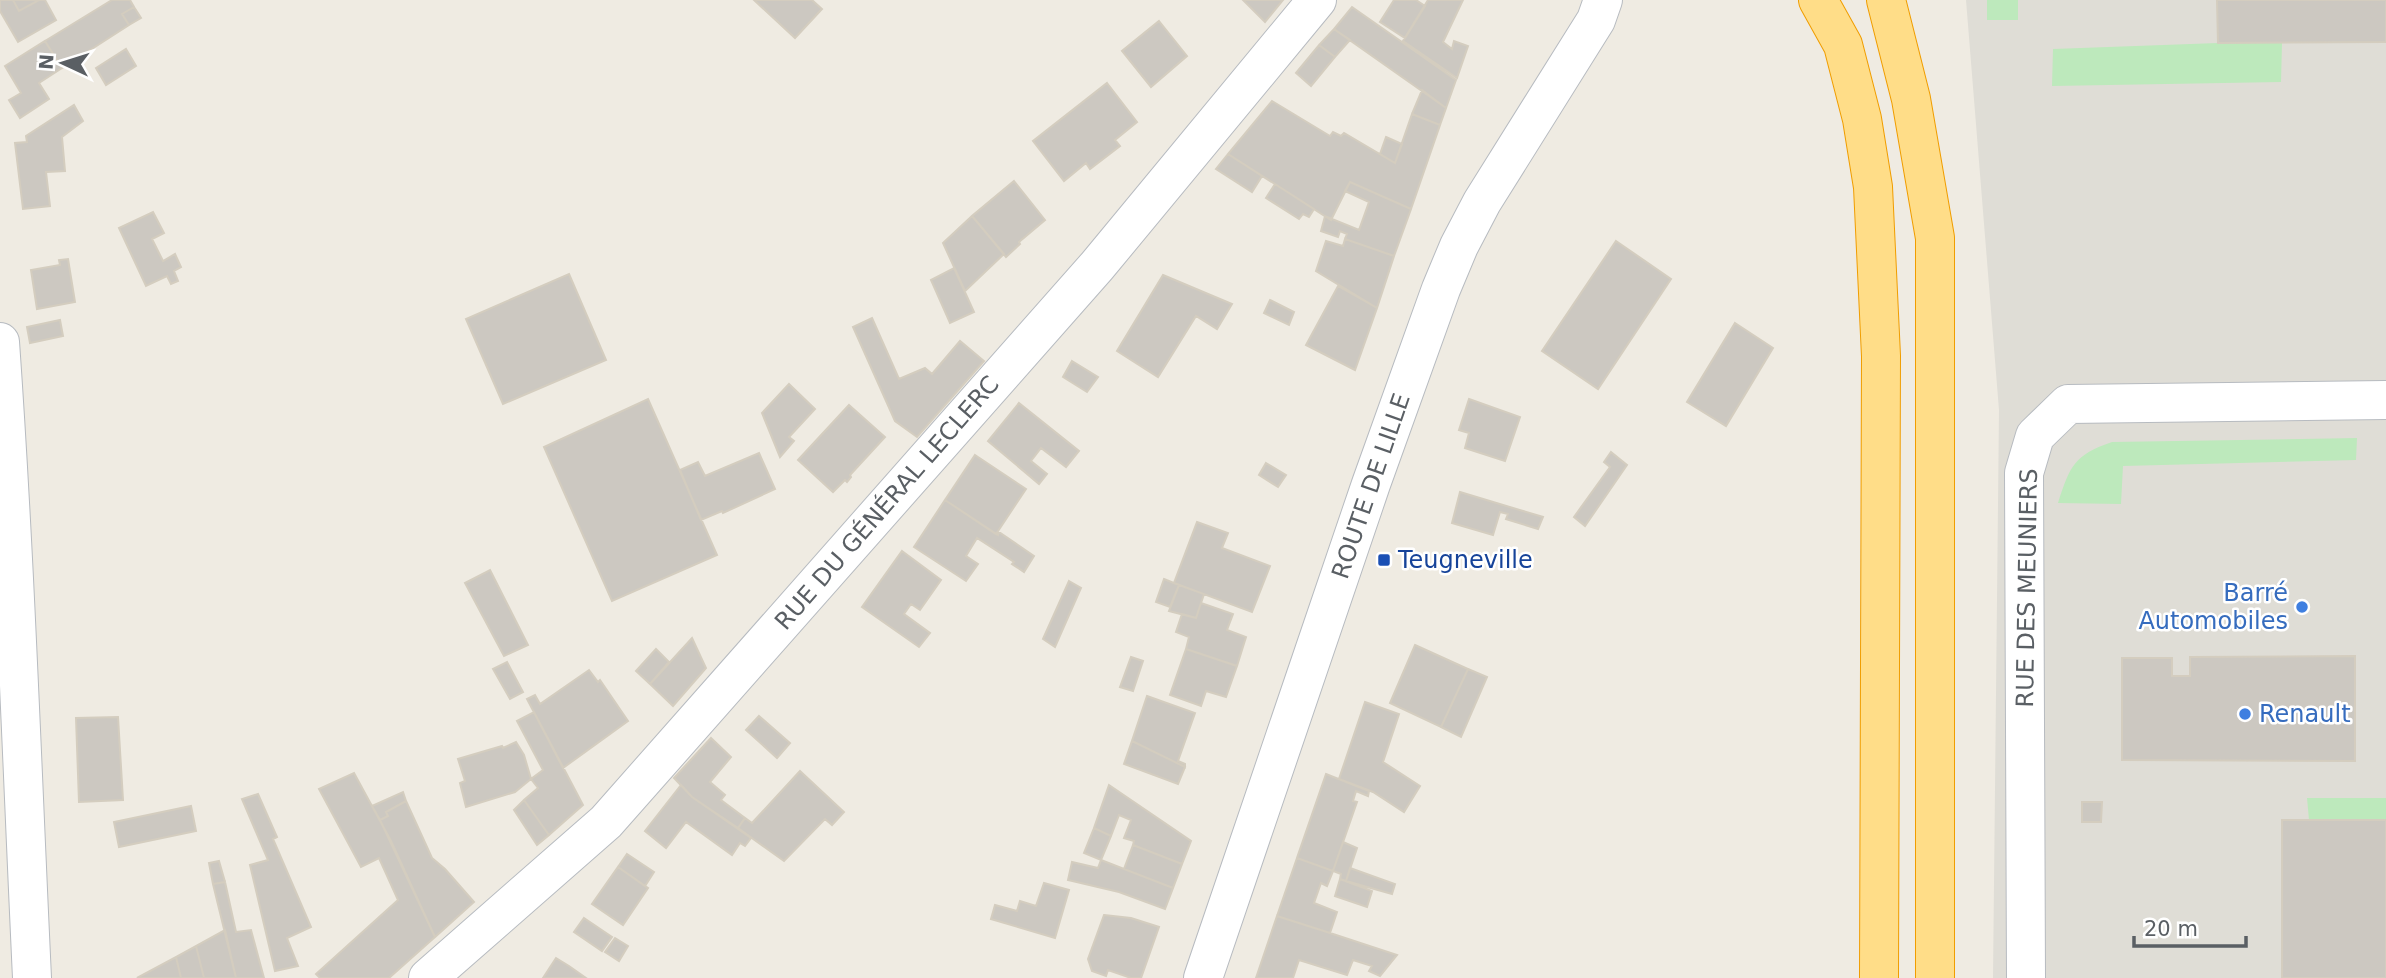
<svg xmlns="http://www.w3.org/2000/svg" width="2386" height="978" viewBox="0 0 2386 978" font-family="'DejaVu Sans',sans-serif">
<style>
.industrial{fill:#dfddd6}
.green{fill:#bde9bc}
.building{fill:#ccc8c1;stroke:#d4cdbf;stroke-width:2}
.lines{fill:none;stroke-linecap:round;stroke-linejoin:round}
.street-casing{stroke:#b7bbc0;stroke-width:40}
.highway-casing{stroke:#f09d00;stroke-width:40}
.street{stroke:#fff;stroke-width:38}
.highway{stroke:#fd8;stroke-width:38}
.transit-dot{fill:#1a4fb4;stroke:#fff;stroke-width:2.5}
.shop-dot{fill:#3f7fe0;stroke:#fff;stroke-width:2.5}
.labels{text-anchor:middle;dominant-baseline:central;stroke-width:5;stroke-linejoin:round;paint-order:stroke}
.street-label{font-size:24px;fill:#5a5f64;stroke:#fff}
.transit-label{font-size:24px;fill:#164399;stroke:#fff;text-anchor:start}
.shop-label{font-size:24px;fill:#366cbe;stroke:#fff;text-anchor:end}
</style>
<rect width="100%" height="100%" fill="#efebe2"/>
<path class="industrial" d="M1966,0H2386V978H1993L1999,410Z"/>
<path class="green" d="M1987,0H2018V20H1987Z
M2218,43H2282L2281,82L2052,86L2053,49Z
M2357,438L2356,460L2123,466L2121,504L2058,503C2070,466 2074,455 2112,442Z
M2307,798H2386V820H2309Z"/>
<path class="building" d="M0,0H13L19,11L39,0H45L56,20L18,42L0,11Z
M13,0H39L19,11Z
M112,0H130L134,7L122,14L129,25L62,68L45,41Z
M754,0H812L822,9L795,38Z
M1243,0H1283L1265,22Z
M1394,0H1416L1425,6L1405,38L1380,22Z
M1428,0H1463L1443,42L1452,49L1454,41L1468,46L1457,78L1403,41Z
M2217,0H2386V42L2218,43Z
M134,7L141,18L129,25L122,14Z
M1352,7L1456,80L1446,108L1334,29Z
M1159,21L1187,56L1151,87L1122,51Z
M1334,29L1350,40L1335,57L1319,45Z
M45,41L62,68L39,83L49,99L20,118L9,100L21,93L5,66Z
M1319,45L1335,57L1311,86L1296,73Z
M126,49L136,66L106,85L96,68Z
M1107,83L1137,122L1115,140L1120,146L1090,169L1086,163L1064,181L1033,141Z
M1422,90L1446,108L1440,125L1412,114Z
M1272,101L1330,136L1333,132L1341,136L1344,133L1395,163L1412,114L1440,125L1411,209L1350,182L1331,220L1228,154Z
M74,105L83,121L62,137L65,171L46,172L50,206L23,209L15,143L27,142L26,136Z
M1386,137L1402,144L1395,163L1380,154Z
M1228,154L1262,176L1252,192L1216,169Z
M1014,181L1045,220L1019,242L1020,244L1006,257L972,216Z
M1350,182L1411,209L1394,256L1345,239L1347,234L1340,231L1338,237L1321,231L1325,216L1359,230L1369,202L1345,191Z
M1275,184L1314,209L1309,217L1303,214L1299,219L1266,198Z
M153,212L164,233L152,239L163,261L175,254L181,267L174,271L178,281L171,284L167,276L146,286L119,228Z
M972,216L1004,254L965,291L943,243Z
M1345,239L1394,256L1377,308L1316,271L1326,241L1343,246Z
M1616,241L1671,279L1598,389L1542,351Z
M68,259L75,302L37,309L31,270L60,265L59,260Z
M954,268L974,312L950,323L931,280Z
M569,274L606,360L503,404L466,319Z
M1163,275L1232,304L1217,329L1196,316L1158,377L1117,351Z
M1338,286L1377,308L1355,370L1306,345Z
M1270,300L1294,312L1289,325L1264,313Z
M872,318L899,379L925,368L932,374L960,341L984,361L917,437L895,421L853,327Z
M60,320L63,336L30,343L27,327Z
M1735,323L1773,348L1726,426L1687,402Z
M1072,361L1098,377L1087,392L1063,377Z
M789,384L815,409L789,437L794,441L780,457L762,413Z
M648,399L717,555L612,601L544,447Z
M1469,399L1520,417L1505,461L1465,448L1469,433L1459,430Z
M1019,403L1079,451L1066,467L1041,448L1031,461L1047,474L1039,484L988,441Z
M849,405L885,437L850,475L851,477L847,482L845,480L833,492L798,460Z
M1611,452L1627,465L1585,526L1574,517L1610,467L1604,462Z
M759,453L775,489L723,513L722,511L701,520L680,470L698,462L705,476Z
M975,455L1026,489L996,534L945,500Z
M1266,463L1286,475L1278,487L1259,475Z
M1460,492L1543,517L1538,529L1506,519L1508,514L1500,512L1493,535L1452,523Z
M945,500L998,535L999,532L1034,556L1024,572L1012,564L1014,562L977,538L966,556L978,564L966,581L914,547Z
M1197,522L1228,533L1222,548L1270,566L1252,612L1174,583Z
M902,551L941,580L920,610L911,604L904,614L930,633L919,647L862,607Z
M490,570L528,645L504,656L465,583Z
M1164,579L1179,585L1170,607L1156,602Z
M1069,581L1081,588L1055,647L1043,639Z
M1179,585L1204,594L1196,618L1169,611Z
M1201,603L1233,614L1227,630L1246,637L1237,666L1186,649L1189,637L1176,632L1182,614L1196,618Z
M692,638L706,668L673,706L650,684Z
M1415,645L1468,669L1441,727L1390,703Z
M656,649L669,662L650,684L636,671Z
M1186,649L1237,666L1226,697L1206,691L1201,706L1170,695Z
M2355,656V761L2122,760V658H2172V676H2190V657Z
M1131,657L1143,661L1133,691L1120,687Z
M507,662L523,692L510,699L493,669Z
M1468,669L1487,677L1461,737L1441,727Z
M589,670L598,682L600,680L628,721L563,768L527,699L535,695L540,704Z
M1147,696L1195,713L1178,761L1185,764V767L1132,741Z
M1365,702L1399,714L1383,762L1420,786L1404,812L1373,792L1339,779Z
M534,712L583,805L549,835L524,800L538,788L531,779L543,770L517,721Z
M759,716L790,743L777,758L746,730Z
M118,717L123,800L79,802L76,718Z
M711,738L731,757L710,782L725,795L721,800L745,818L738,828L692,797L674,778Z
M1132,741L1185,767L1178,784L1124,764Z
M516,742L524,755L531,779L515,792L466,807L460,783L465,781L458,759L502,746L503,748Z
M800,771L844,812L832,825L825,819L784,861L738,828L745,818L752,823Z
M354,773L391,841L435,937L389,978H320L316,974L398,900L379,858L361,867L319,789Z
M1326,774L1369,791L1368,796L1356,791L1353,801L1357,802L1333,871L1297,858Z
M681,785L692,797L751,838L745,846L740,843L732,855L686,822L666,848L645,831Z
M1109,785L1191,841L1182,864L1133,845L1134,841L1124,838L1131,820L1119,815L1111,836L1094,828Z
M403,792L406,801L386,812L388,816L380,820L372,806Z
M258,794L277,837L273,839L311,927L287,938L298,966L275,971L250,865L268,860L242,799Z
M524,800L549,835L537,845L514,810Z
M406,801L432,858L445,869L474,902L435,937L380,820L388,816L386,812Z
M2082,802H2102L2101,822H2082Z
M191,806L196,831L119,847L114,822Z
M2282,820H2386V978H2282Z
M1094,828L1111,836L1101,860L1084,853Z
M1343,842L1357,848L1346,881L1340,879L1341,874L1333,871Z
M1133,845L1182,864L1173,888L1124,869Z
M627,854L654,872L645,886L618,867Z
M1297,858L1333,871L1327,886L1321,883L1314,903L1337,912L1330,933L1277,916Z
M1101,860L1173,888L1165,909L1119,892L1068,880L1072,862L1098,868Z
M219,861L225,882L213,884L209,863Z
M618,867L648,888L623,925L592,904Z
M1350,868L1395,884L1392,894L1346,881Z
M1340,879L1372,891L1367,907L1335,896Z
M225,882L236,932L251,930L264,978H236L213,884Z
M1044,883L1069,890L1055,938L991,919L995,905L1017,911L1020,901L1036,906Z
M1104,915L1131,918L1159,927L1141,978H1131L1108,970L1106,976L1092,971L1088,959Z
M1277,916L1330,933L1397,955L1380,976L1369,971L1372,966L1353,960L1347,975L1299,960L1293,978H1256Z
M584,918L612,937L602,951L574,932Z
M225,930L236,978H204L196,946Z
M615,938L628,946L619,961L605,952Z
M196,946L204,978H181L176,957Z
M176,957L181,978H137Z
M556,958L569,966L586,978H543Z"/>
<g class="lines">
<defs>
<path id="street" d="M0,342C15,554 22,766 32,978
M428,978L606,822L1097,266L1317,0
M1203,978L1371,484L1441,289L1459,246L1482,202L1596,20L1603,0
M2026,978L2024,473L2035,436L2068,404L2386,400"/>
<path id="highway" d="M1818,0L1843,45L1862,119L1873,187L1881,356L1879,978
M1886,0L1911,99L1935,238V978"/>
</defs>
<use href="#street" class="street-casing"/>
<use href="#highway" class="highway-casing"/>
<use href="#street" class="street"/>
<use href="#highway" class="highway"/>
</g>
<rect class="transit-dot" x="1377" y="553" width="14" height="14" rx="3.5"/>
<g class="shop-dot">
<circle cx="2302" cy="607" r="7"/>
<circle cx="2245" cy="714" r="7"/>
</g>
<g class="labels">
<g class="street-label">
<text transform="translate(1371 486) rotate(-71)">ROUTE DE LILLE</text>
<text transform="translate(887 503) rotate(-49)">RUE DU GÉNÉRAL LECLERC</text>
<text transform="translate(2027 588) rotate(-89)">RUE DES MEUNIERS</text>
</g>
<g class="transit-label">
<text x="1398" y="560">Teugneville</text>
</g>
<g class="shop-label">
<text x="2288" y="593">Barré<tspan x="2288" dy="28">Automobiles</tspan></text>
<text x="2259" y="714" text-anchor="start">Renault</text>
</g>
</g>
<g transform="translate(63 63) rotate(274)" stroke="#ffffff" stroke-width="5" paint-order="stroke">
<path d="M0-5L12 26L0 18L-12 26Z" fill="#5a5f64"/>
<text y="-10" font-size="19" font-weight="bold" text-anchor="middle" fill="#5a5f64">N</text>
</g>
<path d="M2134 936v10h112v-10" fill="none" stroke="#5a5f64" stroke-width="3.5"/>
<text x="2144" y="936" font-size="21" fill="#5a5f64" stroke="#ffffff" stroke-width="5" paint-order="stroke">20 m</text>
</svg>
